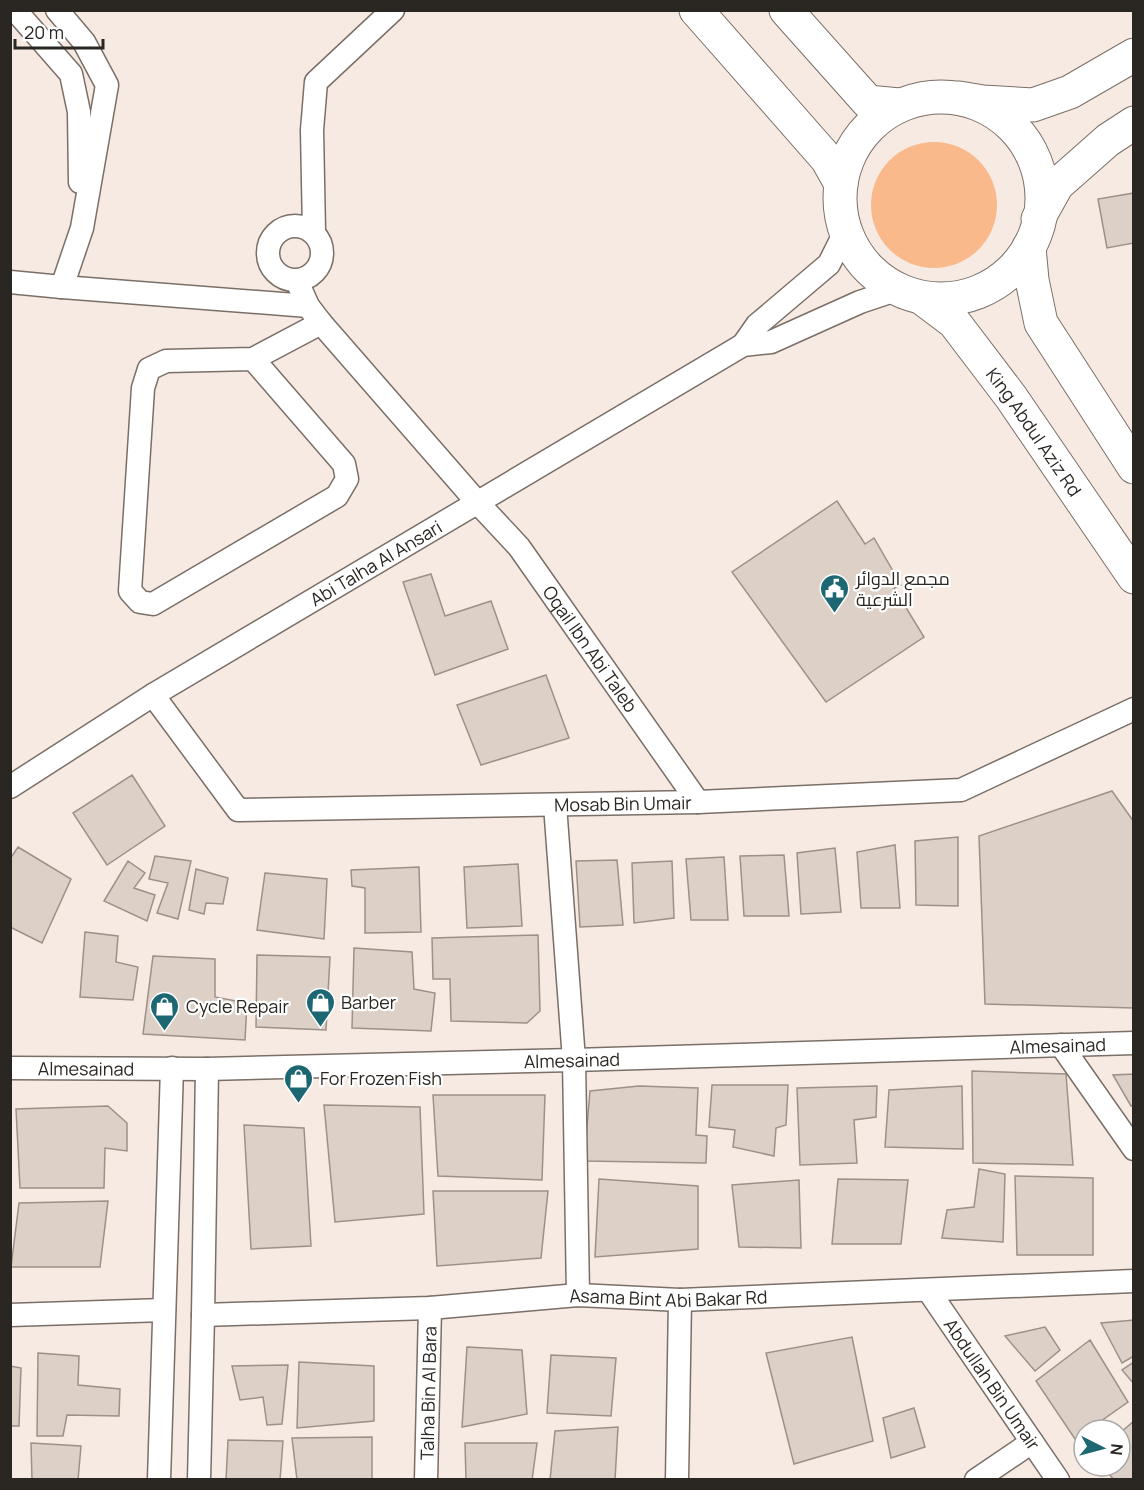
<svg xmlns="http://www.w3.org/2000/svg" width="1144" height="1490" viewBox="0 0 1144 1490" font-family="Manrope,Cairo,sans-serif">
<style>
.green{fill:#f9b98b}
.building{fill:#dcd0c7;stroke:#9c9189;stroke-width:1.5}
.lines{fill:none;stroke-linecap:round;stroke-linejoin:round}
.street-casing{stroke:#7a6f68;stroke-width:25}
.secondary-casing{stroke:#7a6f68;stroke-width:35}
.primary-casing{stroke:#7a6f68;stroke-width:35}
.street{stroke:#fff;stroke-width:22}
.secondary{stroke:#fff;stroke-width:33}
.primary{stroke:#fff;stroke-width:33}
.labels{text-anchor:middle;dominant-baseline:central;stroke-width:4.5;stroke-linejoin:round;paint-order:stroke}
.street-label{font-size:18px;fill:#2a2622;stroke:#fff}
.poi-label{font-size:18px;fill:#2a2622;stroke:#fff;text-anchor:start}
</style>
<rect width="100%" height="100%" fill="#f7eae2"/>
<path class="green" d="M871 205a63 63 0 1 1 126 0a63 63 0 1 1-126 0Z"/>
<path class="building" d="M1134,193V243L1107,248L1098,199Z
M837,501L865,544L874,538L901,585L894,588L924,637L826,702L732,572Z
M431,574L445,616L491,601L508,649L435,675L403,582Z
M546,675L569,738L481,765L457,705Z
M132,775L165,826L107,865L73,813Z
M1112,791L1134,822V1008L985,1004L979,836Z
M958,837V906L916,905L915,841Z
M895,845L900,908H861L857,852Z
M18,847L71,879L42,943L10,927V859Z
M835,848L841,912L801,914L797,853Z
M784,855L789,916H744L740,856Z
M155,856L191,861L178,919L157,913L168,883L149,879Z
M724,857L728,920H691L686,859Z
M617,860L623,925L580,927L576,861Z
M128,861L145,873L134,888L155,895L147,921L104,901Z
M672,861L674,918L634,923L632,863Z
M518,864L522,926L467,928L464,867Z
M419,867L421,932L365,933V888L352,886L351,870Z
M196,869L228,878L223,904L206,903L204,914L189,910Z
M265,873L327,879L324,939L257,930Z
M85,932L118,936L116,962L138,967L133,1000L80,997Z
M538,935L540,1011L527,1023L451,1021L450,979H433L432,938Z
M354,948L412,952L414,989L435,993L431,1031L352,1028Z
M257,955L330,957L326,1030L256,1027Z
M153,956L215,959V997L247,1003L245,1040L143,1034Z
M972,1071L1066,1074L1073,1165L973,1163Z
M1134,1074V1105L1131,1106L1113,1075Z
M712,1085H788L786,1125L776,1128L774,1156L733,1147L735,1130L709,1127Z
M639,1086L698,1088L696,1135L707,1136L706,1163L584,1161L590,1091Z
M877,1086L876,1117L854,1120L857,1163L800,1165L797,1088Z
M962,1086L963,1149L885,1147L889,1090Z
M433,1095H545L542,1180L438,1176Z
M324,1105L420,1107L424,1214L335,1222Z
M108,1106L127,1123V1151L105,1148L104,1188H20L16,1109Z
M244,1125L304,1128L311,1246L251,1249Z
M979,1169L1005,1174L1003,1242L942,1238L947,1210L974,1207Z
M1015,1176L1093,1178V1255H1017Z
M599,1179L698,1186V1249L595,1257Z
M838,1179L908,1180L901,1244H832Z
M799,1180L801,1248L739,1247L732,1185Z
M433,1191H548L541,1258L437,1266Z
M108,1201L100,1267H11L19,1203Z
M1134,1320V1356L1122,1363L1101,1323Z
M1045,1327L1060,1350L1035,1371L1005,1336Z
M852,1337L873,1441L794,1464L766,1353Z
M1090,1340L1128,1402L1088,1430H1084V1433L1075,1439L1036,1381Z
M467,1347L522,1350L527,1414L462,1427Z
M38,1353L79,1356L78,1385L120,1389L119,1416L67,1415L63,1436H37Z
M551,1355L616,1358L611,1416L547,1413Z
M299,1362L374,1366V1421L297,1428Z
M1134,1362V1384L1122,1370Z
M288,1365L282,1424L267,1425L263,1397L240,1400L232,1366Z
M10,1366L21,1368L19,1426H10Z
M914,1408L925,1447L891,1458L883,1418Z
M1134,1421V1480H1114L1102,1466H1120V1433Z
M618,1427L615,1480H550L555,1431Z
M372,1437V1480H297L292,1438Z
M228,1440L283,1441L280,1480H226Z
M31,1443L81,1446L78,1480H32Z
M465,1443H537L532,1480H466Z"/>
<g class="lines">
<defs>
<g id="street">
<path d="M15,10L71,74L79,112L80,182"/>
<circle cx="295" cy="253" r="27"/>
<path d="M314,232L312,130L316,82L393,10"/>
<path id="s1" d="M297,281L308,306L321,323L477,502L519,547L698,802"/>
<path d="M10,282L62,287L82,228L107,85L84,42L57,10"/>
<path d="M62,287L308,306"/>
<path d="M743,345L757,325L829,264L845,232"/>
<path d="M253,359L166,361L149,369L143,388L130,591L140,602L153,604L337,496L347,479L344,464L253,359L321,323"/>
<path id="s2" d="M153,695L238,810L698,802L961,790L1134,709"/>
<path id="s3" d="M10,787L153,695L743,345L771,342L860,302L899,289"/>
<path d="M555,805L574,1060L578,1295"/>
<path d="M1061,1045L1134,1149"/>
<path id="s4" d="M10,1068L207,1069L574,1060L1134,1043"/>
<path id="s5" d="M928,1290L1058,1480"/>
<path d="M10,1315L164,1310"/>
<path id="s6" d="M203,1315L430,1308L578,1295L680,1300L1134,1281"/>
<path d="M159,1480L172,1068"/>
<path d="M199,1480L203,1315L207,1069"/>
<path id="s7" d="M426,1480L430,1308"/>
<path d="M677,1480L680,1300"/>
<path d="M976,1480L1032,1442"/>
</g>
<path id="secondary" d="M959,98L983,102L1033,105L1070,92L1134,55
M1038,219L1057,185L1108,140L1134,123"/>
<g id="primary">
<path d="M696,10L827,159L841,184"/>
<path d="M786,10L868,102L899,105"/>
<circle cx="941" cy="198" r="101"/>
<path d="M1029,247L1032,280L1041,323L1134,467"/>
<path id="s8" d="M922,298L954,322L1011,397L1134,577"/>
</g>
</defs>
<use href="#street" class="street-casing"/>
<use href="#secondary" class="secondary-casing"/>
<use href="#primary" class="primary-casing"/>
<use href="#street" class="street"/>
<use href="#secondary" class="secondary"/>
<use href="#primary" class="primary"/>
</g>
<defs>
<symbol id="civic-pin" viewBox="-11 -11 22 30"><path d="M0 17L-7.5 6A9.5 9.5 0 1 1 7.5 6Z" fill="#1d6773" stroke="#fff"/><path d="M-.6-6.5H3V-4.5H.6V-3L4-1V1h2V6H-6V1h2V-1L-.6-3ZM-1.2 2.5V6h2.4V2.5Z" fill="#fff"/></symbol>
<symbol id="shop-pin" viewBox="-11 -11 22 30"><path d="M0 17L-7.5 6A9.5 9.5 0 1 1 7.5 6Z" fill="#1d6773" stroke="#fff"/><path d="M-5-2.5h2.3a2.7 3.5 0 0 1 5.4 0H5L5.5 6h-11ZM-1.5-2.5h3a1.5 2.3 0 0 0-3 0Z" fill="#fff"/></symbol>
</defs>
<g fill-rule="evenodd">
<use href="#civic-pin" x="818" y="572" width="33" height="45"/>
<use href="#shop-pin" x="304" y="986" width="33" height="45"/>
<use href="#shop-pin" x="148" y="990" width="33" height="45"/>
<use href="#shop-pin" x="282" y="1062" width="33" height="45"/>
</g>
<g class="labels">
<g class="street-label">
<text stroke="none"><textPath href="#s8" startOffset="176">King Abdul Aziz Rd</textPath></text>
<text stroke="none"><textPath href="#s3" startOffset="429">Abi Talha Al Ansari</textPath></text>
<text stroke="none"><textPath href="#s1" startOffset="472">Oqail Ibn Abi Taleb</textPath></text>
<text stroke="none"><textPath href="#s2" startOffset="528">Mosab Bin Umair</textPath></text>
<text stroke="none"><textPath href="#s4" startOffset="1048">Almesainad</textPath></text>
<text stroke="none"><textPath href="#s4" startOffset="562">Almesainad</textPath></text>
<text stroke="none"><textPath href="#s4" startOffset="76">Almesainad</textPath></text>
<text stroke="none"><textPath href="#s6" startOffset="466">Asama Bint Abi Bakar Rd</textPath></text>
<text stroke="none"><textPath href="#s5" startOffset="114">Abdullah Bin Umair</textPath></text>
<text stroke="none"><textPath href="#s7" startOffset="87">Talha Bin Al Bara</textPath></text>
</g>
<g class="poi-label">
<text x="856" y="578">مجمع الدوائر<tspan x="856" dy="21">الشرعية</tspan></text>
<text x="341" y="1002">Barber</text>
<text x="186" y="1006">Cycle Repair</text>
<text x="320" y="1078">For Frozen Fish</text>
</g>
</g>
<rect width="1144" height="1490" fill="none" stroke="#2a2622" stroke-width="24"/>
<g transform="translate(1102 1448) rotate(96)"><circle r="28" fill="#ffffff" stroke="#aaa8a7" stroke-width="1.5"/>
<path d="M0-4.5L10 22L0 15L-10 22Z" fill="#1d6773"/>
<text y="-9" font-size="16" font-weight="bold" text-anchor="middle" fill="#2a2622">N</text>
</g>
<path d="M15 39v9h88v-9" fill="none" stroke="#2a2622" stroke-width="3"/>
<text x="24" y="39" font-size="18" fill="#2a2622" stroke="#ffffff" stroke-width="4.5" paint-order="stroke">20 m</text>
</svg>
